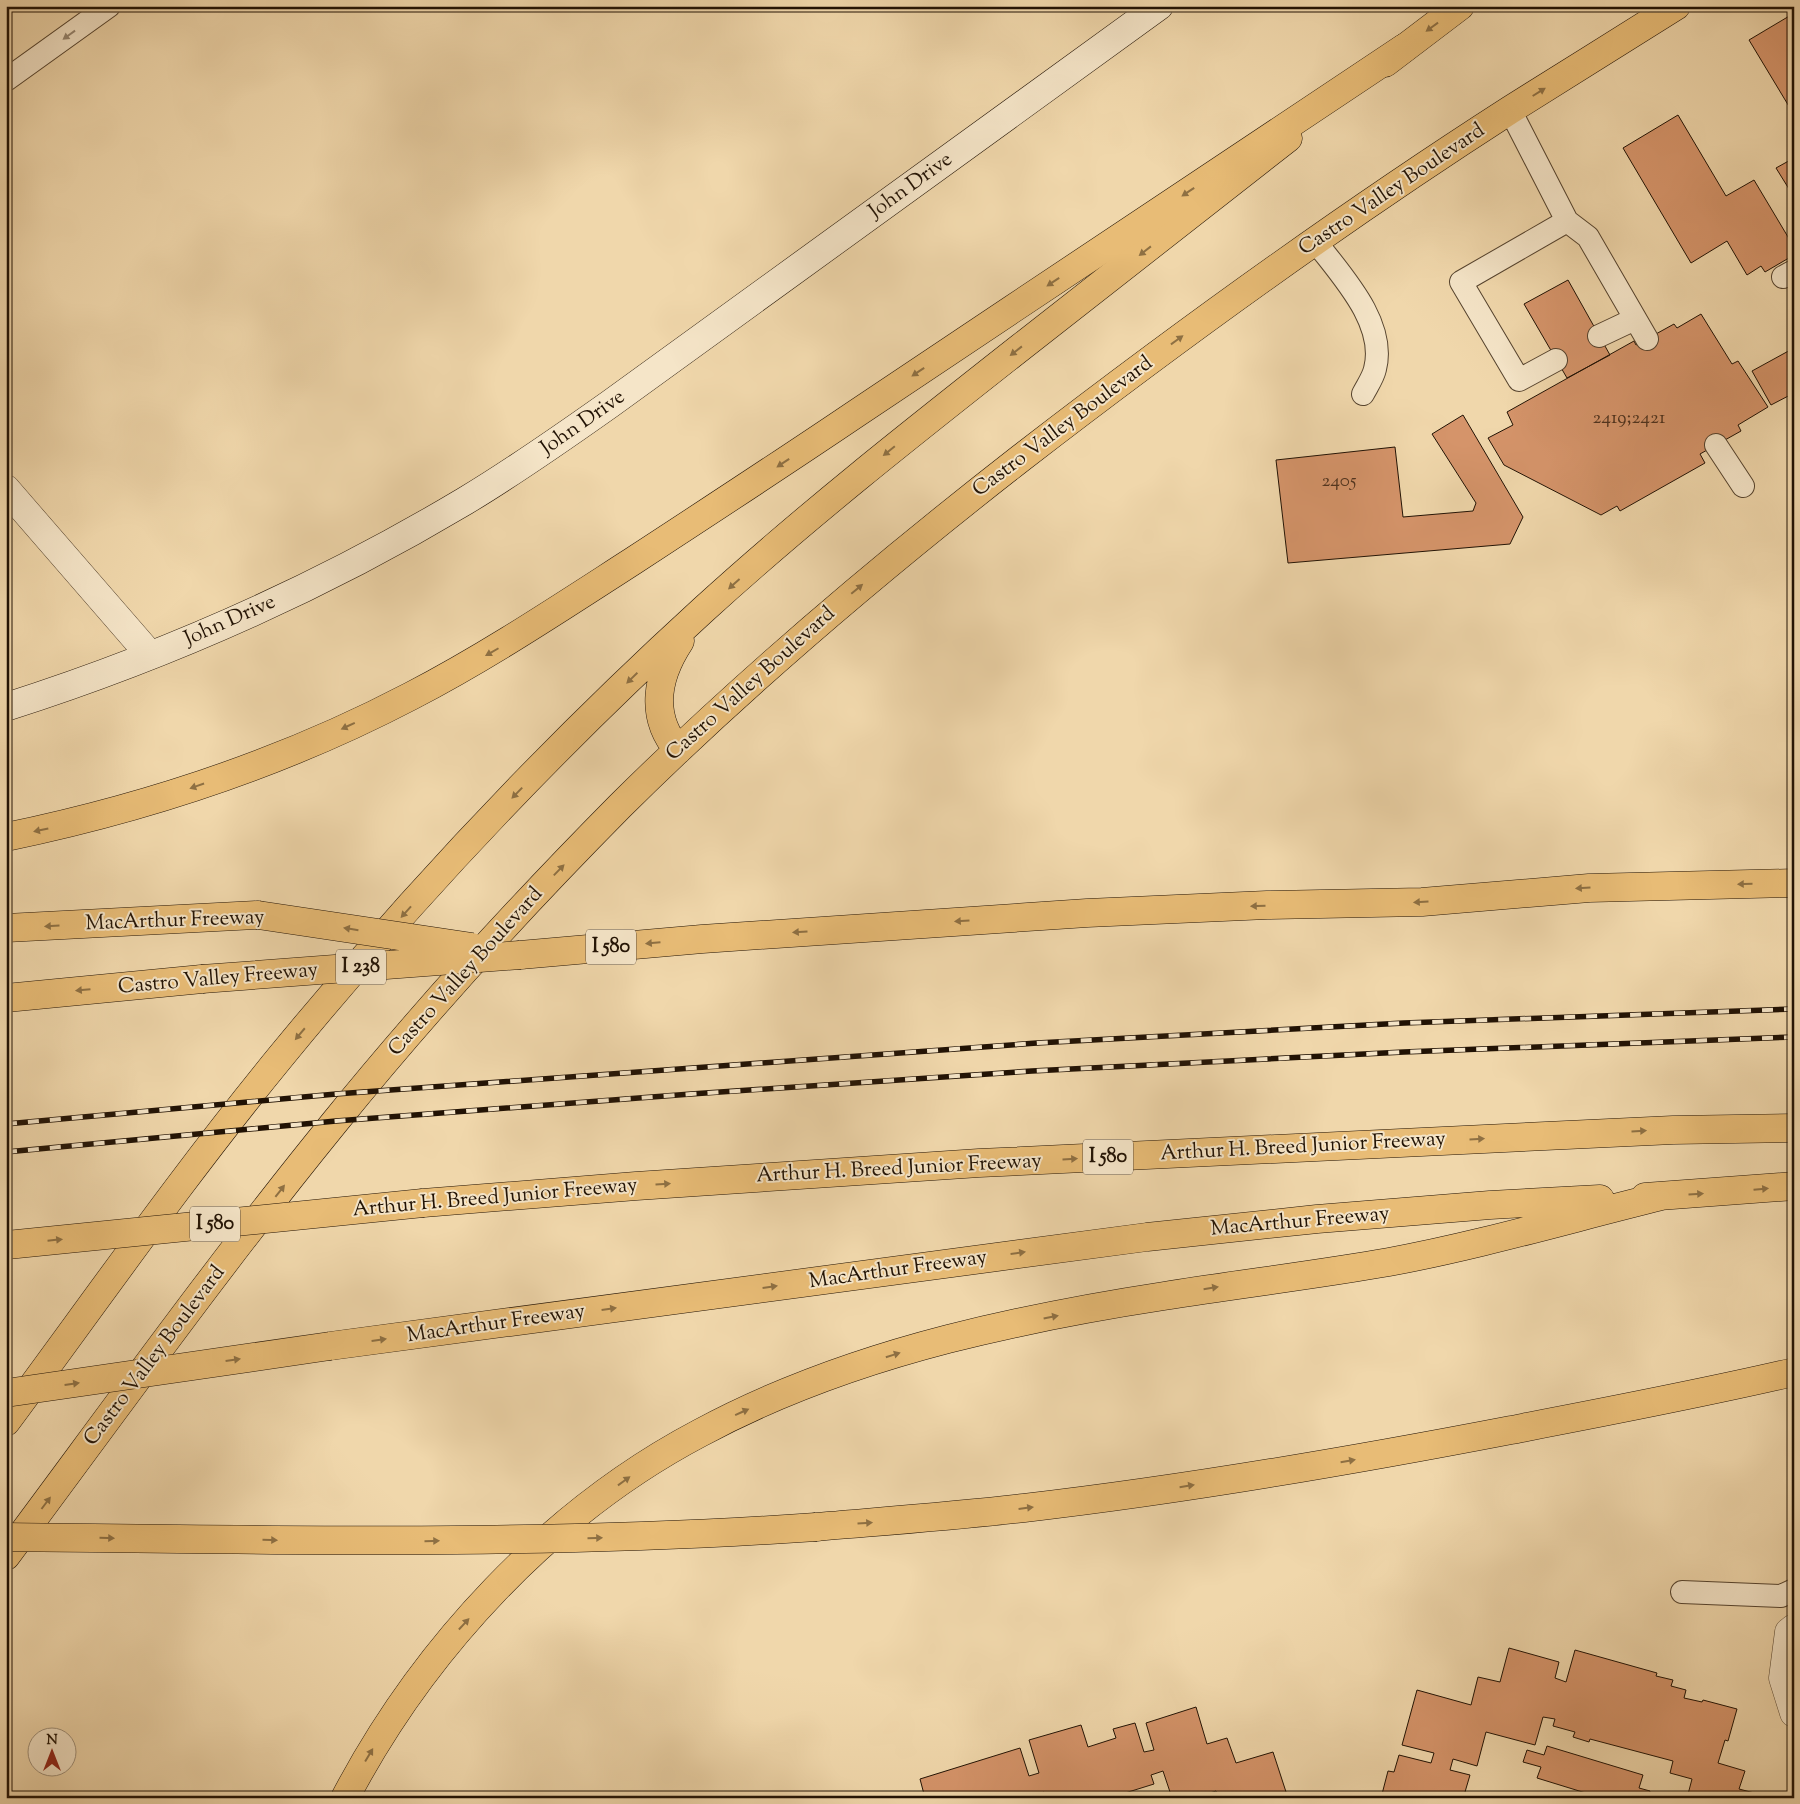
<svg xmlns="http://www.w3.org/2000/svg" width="1800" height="1804" viewBox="0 0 1800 1804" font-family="'Sorts Mill Goudy',serif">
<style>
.building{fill:#d5946a;stroke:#211204}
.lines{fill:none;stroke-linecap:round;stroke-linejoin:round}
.service-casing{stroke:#55432e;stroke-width:24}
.minor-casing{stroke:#55432e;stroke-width:29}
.secondary-casing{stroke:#211204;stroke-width:29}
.primary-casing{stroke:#211204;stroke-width:29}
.motorway-casing{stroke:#211204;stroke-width:29}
.service{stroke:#f5e5c8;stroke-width:22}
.minor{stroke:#f5e5c8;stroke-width:28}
.secondary{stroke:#f5e5c8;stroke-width:28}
.primary{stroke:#e8bc76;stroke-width:28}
.motorway{stroke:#e8bc76;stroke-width:28}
.rail-casing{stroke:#211204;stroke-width:5.5}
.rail{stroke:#f5e5c8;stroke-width:4;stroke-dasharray:11;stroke-linecap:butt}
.motorway-bridge-casing{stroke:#211204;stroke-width:29;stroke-linecap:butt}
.motorway-bridge{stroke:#e8bc76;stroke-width:28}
.oneway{fill:#8e7043}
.oneway2{fill:#968670}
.labels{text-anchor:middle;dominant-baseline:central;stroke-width:4;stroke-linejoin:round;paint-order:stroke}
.number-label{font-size:19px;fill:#4e321e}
.shield{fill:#f5e5c8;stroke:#61513f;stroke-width:1}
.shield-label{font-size:20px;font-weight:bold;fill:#211204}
.street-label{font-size:21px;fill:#211204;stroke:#f5e5c8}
</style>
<rect width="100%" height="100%" fill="#f0d7ab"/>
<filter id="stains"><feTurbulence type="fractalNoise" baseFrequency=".004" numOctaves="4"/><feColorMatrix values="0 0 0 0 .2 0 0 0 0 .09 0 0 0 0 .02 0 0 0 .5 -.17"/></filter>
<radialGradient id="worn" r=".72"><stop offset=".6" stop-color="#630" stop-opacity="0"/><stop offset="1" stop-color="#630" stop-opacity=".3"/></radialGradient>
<path class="building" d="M1791,15L1794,20L1793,113L1749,40Z
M1678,115L1726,196L1754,180L1794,247V255L1765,272L1761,266L1747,275L1727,241L1691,263L1623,148Z
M1794,158V197L1776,168Z
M1568,280L1610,355L1567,378L1524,304Z
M1701,314L1732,364L1738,361L1768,407L1738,425L1741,431L1700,454L1705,463L1620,511L1617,506L1601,515L1504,465L1488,438L1513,425L1507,412L1634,341L1636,345L1674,324L1677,328Z
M1794,348V393L1771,405L1752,371Z
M1463,415L1523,517L1510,544L1288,563L1276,460L1395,447L1403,517L1473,511L1476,503L1432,434Z
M1509,1648L1559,1662L1555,1678L1566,1682L1575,1650L1657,1673L1656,1676L1673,1680L1671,1686L1686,1690L1684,1698L1702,1702L1703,1700L1737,1709L1728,1741L1725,1740L1718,1763L1745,1771L1739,1789L1766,1796V1798H1687L1692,1779L1670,1773L1673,1761L1590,1739L1589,1742L1573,1737L1575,1732L1553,1726L1555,1719L1543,1717L1535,1745L1486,1732L1477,1766L1453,1759L1450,1770L1470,1775L1465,1792L1471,1794L1470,1798H1381L1388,1771L1394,1772L1399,1755L1431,1763L1434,1753L1402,1745L1417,1690L1471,1705L1478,1677L1500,1682Z
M1196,1707L1207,1744L1227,1738L1236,1763L1273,1752L1288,1798H1219L1216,1791L1194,1798H1172L1163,1771L1151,1775L1154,1784L1109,1798H1046L1044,1792L1034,1796L1035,1798H925L920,1779L1020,1748L1029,1776L1039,1773L1029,1740L1081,1725L1088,1747L1116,1738L1113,1729L1135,1723L1144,1752L1154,1750L1146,1723Z
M1547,1746L1643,1775L1639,1788L1650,1791L1648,1798H1602L1537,1778L1541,1767L1523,1762L1527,1750L1544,1755Z
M912,1793L913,1798H896Z"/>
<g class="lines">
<defs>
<path id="service" d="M6,80L109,6
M1510,110L1567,221L1588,237L1647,339
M1315,241C1341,275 1387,323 1375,369C1373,378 1367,386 1363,394
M1783,277L1794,271
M1599,336L1635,319
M1556,360L1519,380L1461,282L1567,221
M1716,445L1743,486
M1682,1592L1781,1596L1794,1590"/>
<path id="minor" d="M6,489L150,655
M1794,1628L1789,1632L1783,1678L1794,1713"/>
<path id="secondary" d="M6,707C166,656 321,587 465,501C515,471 562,438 610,404L1159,6"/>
<path id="primary" d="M1385,63L1460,6
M678,750C649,716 657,676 680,641
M6,1422C97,1299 185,1173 282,1055C410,899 554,746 703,610C805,517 913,432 1021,347C1110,278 1199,208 1288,138
M6,1556C114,1411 220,1263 334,1123C423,1013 520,907 620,806C746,681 881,567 1021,458C1179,336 1342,218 1510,110C1565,75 1621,41 1676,6"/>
<path id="motorway" d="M6,837C146,808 285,762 411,696C488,656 560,608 633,561C708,512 783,463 857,413C1039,291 1221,170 1404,48
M6,928L258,915
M520,955L702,939L1087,913L1267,905L1422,902L1589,888L1794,883
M6,998L202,979
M1645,1197L1794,1186
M423,1203L636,1186L979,1163L1673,1130L1794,1128
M330,1346L1147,1237L1317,1219L1490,1205L1600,1199
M816,1527C886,1521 955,1516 1024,1508C1188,1489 1350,1461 1511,1430C1605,1412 1700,1394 1794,1372
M345,1798C423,1649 550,1512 700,1433C778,1391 863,1361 948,1339C1019,1321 1092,1307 1164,1296C1239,1284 1315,1275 1389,1262C1481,1245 1572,1218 1662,1196"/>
</defs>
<use href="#service" class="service-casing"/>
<use href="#minor" class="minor-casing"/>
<use href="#secondary" class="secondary-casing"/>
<use href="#primary" class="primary-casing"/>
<use href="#motorway" class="motorway-casing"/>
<use href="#service" class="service"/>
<use href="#minor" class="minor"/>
<use href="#secondary" class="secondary"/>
<use href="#primary" class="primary"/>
<use href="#motorway" class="motorway"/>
<defs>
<path id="rail" d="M6,1124L336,1094L1037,1043L1404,1023L1794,1009
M6,1152L336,1121L691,1094L1032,1071L1404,1052L1794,1037"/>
</defs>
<use href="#rail" class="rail-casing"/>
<use href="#rail" class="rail"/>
<defs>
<path id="motorway-bridge" d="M258,915L472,947
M202,979L520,955
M7,1245L423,1203
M6,1393L330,1346
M6,1537C276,1540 546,1546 816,1527"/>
</defs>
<use href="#motorway-bridge" class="motorway-bridge-casing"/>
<use href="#motorway-bridge" class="motorway-bridge"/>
</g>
<defs><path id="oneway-solid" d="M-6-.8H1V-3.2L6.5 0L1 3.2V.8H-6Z" transform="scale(1.25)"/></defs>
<g class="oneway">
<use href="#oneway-solid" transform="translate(1432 27) rotate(144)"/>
<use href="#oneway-solid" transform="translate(1539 92) rotate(-32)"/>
<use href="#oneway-solid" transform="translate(1188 192) rotate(146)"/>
<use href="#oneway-solid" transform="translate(1145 251) rotate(142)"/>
<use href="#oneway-solid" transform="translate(1053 282) rotate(146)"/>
<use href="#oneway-solid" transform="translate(1177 340) rotate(-36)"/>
<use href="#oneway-solid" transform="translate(1016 351) rotate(142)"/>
<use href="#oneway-solid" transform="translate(918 372) rotate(146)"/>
<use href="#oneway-solid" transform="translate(889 451) rotate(141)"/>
<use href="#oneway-solid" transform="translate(783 463) rotate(146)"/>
<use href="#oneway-solid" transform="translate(734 584) rotate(138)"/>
<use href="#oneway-solid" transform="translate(857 589) rotate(-40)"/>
<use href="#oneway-solid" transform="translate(492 652) rotate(150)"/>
<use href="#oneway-solid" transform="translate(632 678) rotate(136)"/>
<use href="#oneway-solid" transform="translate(348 726) rotate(155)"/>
<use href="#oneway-solid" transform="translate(197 786) rotate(161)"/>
<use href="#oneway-solid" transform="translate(517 793) rotate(134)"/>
<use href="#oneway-solid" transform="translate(41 830) rotate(168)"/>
<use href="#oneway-solid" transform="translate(559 870) rotate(-46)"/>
<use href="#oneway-solid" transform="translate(1745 884) rotate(179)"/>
<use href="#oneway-solid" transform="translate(1583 888) rotate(176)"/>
<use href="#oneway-solid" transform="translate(1421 902) rotate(177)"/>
<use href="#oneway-solid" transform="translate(1258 906) rotate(178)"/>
<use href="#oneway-solid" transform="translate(406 912) rotate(132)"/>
<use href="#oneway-solid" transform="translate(962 921) rotate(176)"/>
<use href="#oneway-solid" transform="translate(52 926) rotate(177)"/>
<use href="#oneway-solid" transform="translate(351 929) rotate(-171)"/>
<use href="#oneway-solid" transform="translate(800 932) rotate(176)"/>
<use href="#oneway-solid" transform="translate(653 943) rotate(175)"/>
<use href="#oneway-solid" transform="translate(83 990) rotate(175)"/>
<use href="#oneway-solid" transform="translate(300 1034) rotate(130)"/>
<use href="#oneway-solid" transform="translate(1639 1131) rotate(-3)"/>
<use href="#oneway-solid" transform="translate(1477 1139) rotate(-3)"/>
<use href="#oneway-solid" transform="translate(1070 1159) rotate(-3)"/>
<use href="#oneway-solid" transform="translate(663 1184) rotate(-4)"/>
<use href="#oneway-solid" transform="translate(1761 1189) rotate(-5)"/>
<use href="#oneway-solid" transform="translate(280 1191) rotate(-52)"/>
<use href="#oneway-solid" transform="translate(1696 1194) rotate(-3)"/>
<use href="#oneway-solid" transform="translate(55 1240) rotate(-6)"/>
<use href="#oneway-solid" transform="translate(1018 1253) rotate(-8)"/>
<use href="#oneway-solid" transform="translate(770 1287) rotate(-8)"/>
<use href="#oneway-solid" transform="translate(1211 1288) rotate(-9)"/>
<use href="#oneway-solid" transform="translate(609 1309) rotate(-8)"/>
<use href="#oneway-solid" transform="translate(1051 1317) rotate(-11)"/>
<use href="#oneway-solid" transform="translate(379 1340) rotate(-8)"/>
<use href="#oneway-solid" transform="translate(893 1355) rotate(-17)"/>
<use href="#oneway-solid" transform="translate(233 1360) rotate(-8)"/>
<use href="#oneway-solid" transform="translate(72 1384) rotate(-8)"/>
<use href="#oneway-solid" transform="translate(742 1412) rotate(-24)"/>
<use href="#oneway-solid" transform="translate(1348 1461) rotate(-10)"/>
<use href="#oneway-solid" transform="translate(624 1481) rotate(-36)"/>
<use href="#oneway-solid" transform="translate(1187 1486) rotate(-9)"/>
<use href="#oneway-solid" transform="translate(46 1503) rotate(-53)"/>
<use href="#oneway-solid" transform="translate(1026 1508) rotate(-7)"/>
<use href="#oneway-solid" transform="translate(865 1523) rotate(-4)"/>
<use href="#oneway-solid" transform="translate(107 1538) rotate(1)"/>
<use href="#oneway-solid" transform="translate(595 1538) rotate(-2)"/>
<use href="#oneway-solid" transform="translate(270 1540) rotate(1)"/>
<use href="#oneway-solid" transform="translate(432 1541) rotate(-1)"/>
<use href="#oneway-solid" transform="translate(464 1624) rotate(-47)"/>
<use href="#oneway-solid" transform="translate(369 1755) rotate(-59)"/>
</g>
<use class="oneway2" href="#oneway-solid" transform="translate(69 35) rotate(144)"/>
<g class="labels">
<g class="number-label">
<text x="1629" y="418">2419;2421</text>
<text x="1339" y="481">2405</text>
</g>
<g class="shield">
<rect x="586" y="929.5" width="50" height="35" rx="4"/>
<rect x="336" y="949.5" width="50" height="35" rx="4"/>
<rect x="1083" y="1139.5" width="50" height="35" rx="4"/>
<rect x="190" y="1206.5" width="50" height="35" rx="4"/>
</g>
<g class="shield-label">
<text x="611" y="947">I 580</text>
<text x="361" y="967">I 238</text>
<text x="1108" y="1157">I 580</text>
<text x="215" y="1224">I 580</text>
</g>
<g class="street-label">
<text transform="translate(911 186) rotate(-36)">John Drive</text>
<text transform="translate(1392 190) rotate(-34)">Castro Valley Boulevard</text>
<text transform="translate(583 423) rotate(-35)">John Drive</text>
<text transform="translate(1063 427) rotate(-37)">Castro Valley Boulevard</text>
<text transform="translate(230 621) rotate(-24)">John Drive</text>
<text transform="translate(751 684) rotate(-42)">Castro Valley Boulevard</text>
<text transform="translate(175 921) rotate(-2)">MacArthur Freeway</text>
<text transform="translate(466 972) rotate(-48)">Castro Valley Boulevard</text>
<text transform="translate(218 979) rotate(-5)">Castro Valley Freeway</text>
<text transform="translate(1303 1147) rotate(-3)">Arthur H. Breed Junior Freeway</text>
<text transform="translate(899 1169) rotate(-3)">Arthur H. Breed Junior Freeway</text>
<text transform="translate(495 1198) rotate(-5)">Arthur H. Breed Junior Freeway</text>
<text transform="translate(1300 1222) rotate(-5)">MacArthur Freeway</text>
<text transform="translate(898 1270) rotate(-8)">MacArthur Freeway</text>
<text transform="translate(496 1324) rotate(-8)">MacArthur Freeway</text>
<text transform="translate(155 1356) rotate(-53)">Castro Valley Boulevard</text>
</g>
</g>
<rect width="1800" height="1804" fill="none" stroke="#f0d7ab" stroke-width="25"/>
<rect x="8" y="8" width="1785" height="1789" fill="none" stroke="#211204" stroke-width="2.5"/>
<rect x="12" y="12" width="1775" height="1779" fill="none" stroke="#211204"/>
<g transform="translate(52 1752)"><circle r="24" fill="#f5e5c8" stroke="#a0917a"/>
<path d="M0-4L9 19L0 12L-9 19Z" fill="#8f2418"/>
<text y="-8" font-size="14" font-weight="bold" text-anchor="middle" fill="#211204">N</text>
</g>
<rect width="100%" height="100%" filter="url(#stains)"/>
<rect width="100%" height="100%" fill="url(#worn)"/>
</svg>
